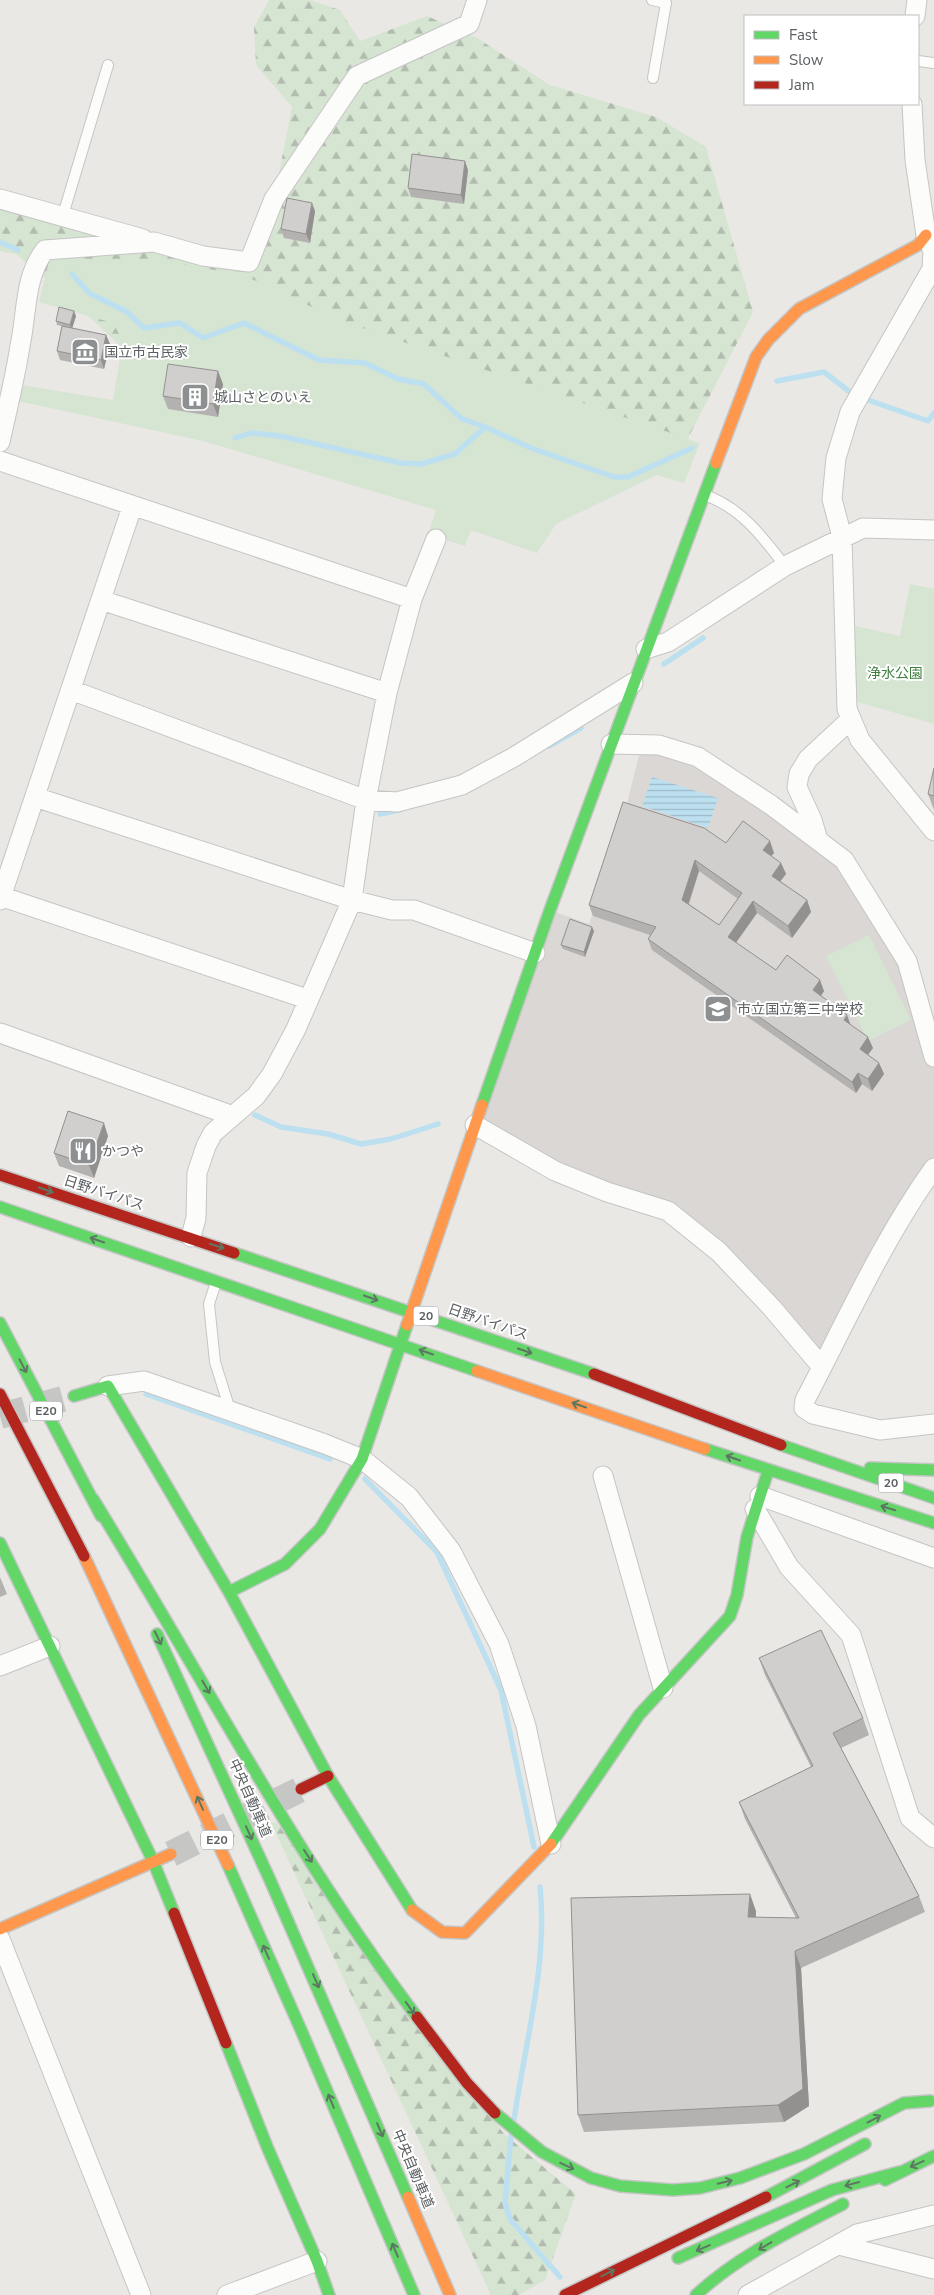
<svg xmlns="http://www.w3.org/2000/svg" width="934" height="2295" viewBox="0 0 934 2295" font-family="'Nunito Sans','Noto Sans JP',sans-serif">
<style>
.education{fill:#dad7d4}
.forest{fill:url(#forest-firs)}
.park{fill:#d6e4d2}
.water{fill:url(#water-rules)}
.lines{fill:none;stroke-linecap:round;stroke-linejoin:round}
.stream{stroke:#bde0f0;stroke-width:5.5}
.secondary-tunnel{stroke:#c6c6c4;stroke-width:26;stroke-dasharray:26 13;stroke-linecap:butt}
.lane-casing{stroke:#c5c5c5;stroke-width:12}
.street-casing{stroke:#c5c5c5;stroke-width:21}
.fast-casing{stroke:#c4c5c5;stroke-width:14}
.slow-casing{stroke:#c4c5c5;stroke-width:14}
.jam-casing{stroke:#c4c5c5;stroke-width:14}
.lane{stroke:#fcfcfb;stroke-width:10}
.street{stroke:#fcfcfb;stroke-width:19}
.fast{stroke:#63d668;stroke-width:11}
.slow{stroke:#ff974d;stroke-width:11}
.jam{stroke:#b3261e;stroke-width:11}
.wall{fill:#b4b2b1;fill-rule:evenodd}
.shaded-wall{fill:#929190}
.building{fill:#d1cfce;stroke:#929190;fill-rule:evenodd}
.oneway{stroke:#5d7763}
.labels{text-anchor:middle;dominant-baseline:central;stroke-width:4;stroke-linejoin:round;paint-order:stroke}
.shield{fill:#fff;stroke:#8c8f91;stroke-width:1}
.shield-label{font-size:12px;font-weight:bold;fill:#5b5f62}
.poi-label{font-size:14px;fill:#5b5f62;stroke:#fff;text-anchor:start}
.park-label{font-size:14px;fill:#417f3e;stroke:#fff}
.street-label{font-size:14px;fill:#5b5f62;stroke:#fff}
</style>
<defs>
<pattern id="forest-firs" width="22" height="20" patternUnits="userSpaceOnUse" patternTransform="scale(1.25)"><rect width="22" height="20" fill="#d6e4d2"/><path d="M5 1l3.5 6h-7zM16 11l3.5 6h-7z" fill="#b1bcae"/></pattern>
<pattern id="water-rules" width="6" height="5" patternUnits="userSpaceOnUse" patternTransform="scale(1.25)"><rect width="6" height="5" fill="#bde0f0"/><path d="M0 2.5h6" fill="none" stroke="#9db9c6"/></pattern>
</defs>
<rect width="100%" height="100%" fill="#eae8e5"/>
<path class="education" d="M642,743L698,757L844,860L907,961L934,1057V1168L822,1367L668,1211L475,1125L550,910L589,924L624,816Z"/>
<path class="forest" d="M269,0H310L340,10L360,41L427,16L477,38L550,85L656,117L706,147L753,312L686,442L147,362L119,345L80,308L16,254L0,251V199L249,261L274,199L292,107L256,65L254,27Z
M276,1822L504,2134L576,2194L545,2280L519,2295H491L271,1823Z"/>
<path class="park" d="M49,261H164L243,275L342,321L700,443L684,483L657,475L556,524L537,553L471,530L465,546L428,534L436,510L203,441L18,401L21,385L113,400L123,341L113,323L39,302Z
M910,584L934,589V724L854,701L851,625L900,636Z
M869,935L911,1020L868,1041L826,956Z"/>
<path class="water" d="M652,777L718,798L708,828L642,806Z"/>
<g class="lines">
<path class="stream" d="M0,242L18,250
M72,274L89,293L127,312L144,328L180,323L203,338L244,323L319,360L365,363L398,379L424,384L462,419L485,427L531,448L614,477H628L692,448
M777,381L824,372L850,392
M868,400L928,421L934,413
M235,438L251,433L280,436L401,463L421,464L455,454L485,427
M664,664L703,638
M549,746L581,728
M380,814L400,810
M255,1115L281,1127L328,1134L361,1144L391,1139L438,1124
M146,1394L330,1459
M365,1479L437,1552L501,1690L534,1847
M514,2120C525,2042 548,1965 540,1887
M511,2136L505,2203L510,2219L560,2277"/>
<path class="secondary-tunnel" d="M0,1416L74,1396
M171,1854L301,1789"/>
<defs>
<path id="lane" d="M652,0L666,3L653,78
M918,61L934,63
M63,215L108,65
M705,495C741,508 762,536 785,566
M216,1282L209,1304L215,1362L230,1410"/>
<path id="street" d="M915,16L917,0
M912,104L915,160L926,235L933,251L932,269L850,412L836,458L832,499L842,537L847,709L860,740L934,831
M0,199L143,239
M0,442C7,410 15,378 20,346C27,314 24,277 45,250L154,242L203,256L249,262L274,199L357,76L469,24L477,0
M0,461L412,599
M101,600L387,693
M646,649L668,642L785,566L863,528L934,530
M71,690L366,800L387,693L412,599L436,539
M611,744L659,745L698,757L771,805L844,860L907,961L934,1057
M35,797L352,900L392,910H414L535,953
M818,840L812,820L797,787L799,774L808,759L851,719
M0,896L307,999
M0,900L132,507
M0,1033L233,1116
M475,1125L555,1171L607,1192L668,1211L719,1252L772,1308L822,1367
M934,1168C883,1239 846,1322 805,1400L804,1408L813,1414L880,1430L934,1424
M191,1237L196,1218L197,1173L206,1146L213,1133L256,1096L272,1074L296,1029L352,900L366,800L397,802L462,785L514,757L633,683
M108,1386L144,1381L325,1444L362,1459L409,1497L451,1551L499,1644L526,1726L551,1844
M603,1476L663,1688
M760,1496L934,1558
M755,1509L789,1567L851,1635L910,1818L934,1838
M0,1666L50,1646
M0,1939L141,2295
M839,2245L934,2269
M227,2295L317,2261
M748,2295L857,2234L934,2215"/>
<path id="fast" d="M482,1105L550,910L716,463
M0,1207L477,1371
M234,1253L594,1374
M0,1323L101,1516
M74,1396L108,1386L229,1592L328,1776L412,1910
M781,1445L934,1498
M705,1449L934,1523
M870,1468L934,1470
M93,1499C200,1672 294,1854 417,2017
M0,1543L153,1861L174,1913
M229,1592L285,1564L320,1529L362,1459L407,1325
M157,1634L270,1880L408,2197
M551,1844L639,1715L730,1616L737,1595L747,1537L768,1471
M228,1865L301,2030L414,2295
M226,2043L268,2149L317,2261L329,2295
M495,2113L542,2152L591,2178L620,2186L673,2190L700,2188L740,2178L804,2154L904,2103L930,2101
M885,2180L934,2156
M766,2197L865,2144
M678,2258L832,2190L899,2172
M696,2295C739,2255 791,2231 843,2204"/>
<path id="slow" d="M716,463L756,357L768,340L799,309L918,245L926,235
M407,1325L482,1105
M477,1371L705,1449
M84,1556L228,1865
M412,1910L442,1932L465,1933L551,1844
M0,1929L171,1854
M408,2197L450,2295"/>
<path id="jam" d="M0,1175L234,1253
M594,1374L781,1445
M0,1394L84,1556
M301,1789L328,1776
M174,1913L226,2043
M417,2017L467,2083L495,2113
M565,2295L766,2197"/>
</defs>
<use href="#lane" class="lane-casing"/>
<use href="#street" class="street-casing"/>
<use href="#fast" class="fast-casing"/>
<use href="#slow" class="slow-casing"/>
<use href="#jam" class="jam-casing"/>
<use href="#lane" class="lane"/>
<use href="#street" class="street"/>
<use href="#fast" class="fast"/>
<use href="#slow" class="slow"/>
<use href="#jam" class="jam"/>
</g>
<path class="wall" d="M468,170L464,204L411,197L408,188Z
M315,211L310,243L284,238L281,229Z
M76,316L72,328L106,335L110,344L104,369L60,360L57,351L62,326L57,325L56,321Z
M223,384L218,417L168,409L163,396Z
M934,768V810L928,794Z
M726,843L774,853L771,856L781,863L786,874L780,881L807,900L811,912L792,938L757,913L736,943L776,970L824,991L821,996L851,1025L873,1048L868,1055L879,1063L884,1074L872,1091L862,1084L856,1093L652,950L648,939L650,935L593,916L589,905ZM699,871L738,899L719,925L689,904Z
M594,931L585,957L563,949L561,945Z
M108,1136L94,1178L59,1166L54,1153Z
M0,1577L7,1594L0,1597Z
M759,1658L863,1718L869,1735L841,1748L919,1896L925,1912L801,1968L809,2106L784,2122L584,2132L578,2115L756,1911V1917L796,1918L745,1819L739,1802L811,1767L765,1675Z"/>
<path class="shaded-wall" d="M465,161L468,170L464,204L461,195Z
M312,203L315,211L310,243L306,234Z
M74,311L76,316L72,329L70,325Z
M106,335L110,344L104,369L101,360Z
M218,371L223,384L218,417L213,404Z
M770,841L774,853L767,861L763,850Z
M695,860L699,871L686,911L682,900Z
M781,863L786,874L776,887L772,876Z
M807,900L811,912L792,938L788,926Z
M753,901L757,913L732,948L728,937Z
M592,927L594,931L585,957L584,952Z
M820,980L824,991L817,1002L813,990Z
M847,1015L851,1026L844,1020Z
M868,1037L873,1048L864,1060L860,1049Z
M879,1063L884,1074L872,1091L868,1079Z
M858,1073L862,1084L856,1093L852,1082Z
M104,1123L108,1136L94,1178L89,1165Z
M750,1894L756,1911L754,1934L748,1917Z
M795,1951L801,1968L809,2106L784,2122L778,2105Z"/>
<path class="building" d="M412,154L465,161L461,195L408,188Z
M287,198L312,203L306,234L281,229Z
M59,307L74,311L70,325L56,321Z
M62,326L106,335L101,360L57,351Z
M168,364L218,371L213,404L163,396Z
M934,768V796L928,794Z
M623,802L704,828L726,843L743,821L770,841L763,850L781,863L772,876L807,900L788,926L753,901L728,937L776,970L787,955L820,980L813,990L847,1015L844,1020L868,1037L860,1049L879,1063L868,1079L858,1073L852,1082L648,939L656,927L589,905ZM695,860L742,893L719,925L682,900Z
M570,919L592,927L584,952L561,945Z
M68,1111L104,1123L89,1165L54,1153Z
M821,1630L863,1718L833,1733L919,1896L795,1951L803,2089L778,2105L578,2115L571,1898L750,1894L748,1917L799,1918L739,1802L813,1766L759,1658Z"/>
<defs><path id="oneway-shaft" d="M-6 0H5M1.5-3L5.5 0L1.5 3" fill="none" stroke-width="1.6" stroke-linecap="round" stroke-linejoin="round" transform="scale(1.25)"/></defs>
<g class="oneway">
<use href="#oneway-shaft" transform="translate(46 1190) rotate(19)"/>
<use href="#oneway-shaft" transform="translate(97 1240) rotate(-161)"/>
<use href="#oneway-shaft" transform="translate(217 1246) rotate(18)"/>
<use href="#oneway-shaft" transform="translate(371 1298) rotate(19)"/>
<use href="#oneway-shaft" transform="translate(525 1351) rotate(19)"/>
<use href="#oneway-shaft" transform="translate(426 1352) rotate(-161)"/>
<use href="#oneway-shaft" transform="translate(23 1366) rotate(62)"/>
<use href="#oneway-shaft" transform="translate(579 1405) rotate(-161)"/>
<use href="#oneway-shaft" transform="translate(733 1458) rotate(-161)"/>
<use href="#oneway-shaft" transform="translate(888 1508) rotate(-163)"/>
<use href="#oneway-shaft" transform="translate(158 1638) rotate(64)"/>
<use href="#oneway-shaft" transform="translate(206 1687) rotate(60)"/>
<use href="#oneway-shaft" transform="translate(200 1803) rotate(-114)"/>
<use href="#oneway-shaft" transform="translate(249 1833) rotate(66)"/>
<use href="#oneway-shaft" transform="translate(308 1856) rotate(57)"/>
<use href="#oneway-shaft" transform="translate(266 1952) rotate(-114)"/>
<use href="#oneway-shaft" transform="translate(316 1981) rotate(66)"/>
<use href="#oneway-shaft" transform="translate(410 2008) rotate(55)"/>
<use href="#oneway-shaft" transform="translate(331 2101) rotate(-113)"/>
<use href="#oneway-shaft" transform="translate(874 2119) rotate(-28)"/>
<use href="#oneway-shaft" transform="translate(380 2130) rotate(67)"/>
<use href="#oneway-shaft" transform="translate(917 2164) rotate(156)"/>
<use href="#oneway-shaft" transform="translate(567 2166) rotate(25)"/>
<use href="#oneway-shaft" transform="translate(725 2182) rotate(-13)"/>
<use href="#oneway-shaft" transform="translate(793 2184) rotate(-27)"/>
<use href="#oneway-shaft" transform="translate(852 2184) rotate(165)"/>
<use href="#oneway-shaft" transform="translate(765 2246) rotate(149)"/>
<use href="#oneway-shaft" transform="translate(703 2248) rotate(157)"/>
<use href="#oneway-shaft" transform="translate(395 2250) rotate(-113)"/>
<use href="#oneway-shaft" transform="translate(608 2273) rotate(-27)"/>
</g>
<defs>
<symbol id="museum-square" viewBox="-11 -11 22 22"><rect x="-9" y="-9" width="18" height="18" rx="4" fill="#8d8f90" stroke="#fff"/><path d="M0-6L6-3V-2H-6V-3ZM-5-1h2V3h-2ZM-1-1h2V3h-2ZM3-1h2V3H3ZM-6 4H6V6H-6Z" fill="#fff"/></symbol>
<symbol id="building-square" viewBox="-11 -11 22 22"><rect x="-9" y="-9" width="18" height="18" rx="4" fill="#8d8f90" stroke="#fff"/><path d="M-4-6H4V6H1V3H-1V6H-4ZM-2.5-4.3h1.7v1.8h-1.7ZM.8-4.3h1.7v1.8H.8ZM-2.5-1h1.7V.8h-1.7ZM.8-1h1.7V.8H.8Z" fill="#fff"/></symbol>
<symbol id="school-square" viewBox="-11 -11 22 22"><rect x="-9" y="-9" width="18" height="18" rx="4" fill="#8d8f90" stroke="#fff"/><path d="M0-5L7-2L0 1L-7-2ZM-4 1L0 2.5L4 1V4Q0 6-4 4Z" fill="#fff"/></symbol>
<symbol id="restaurant-square" viewBox="-11 -11 22 22"><rect x="-9" y="-9" width="18" height="18" rx="4" fill="#8d8f90" stroke="#fff"/><path d="M-5-6h1v4h1v-4h1v4h1v-4h1v5L-1.5 .5V6h-2V.5L-5-1ZM5-6V6H3V1.5H1.5Q1.5-4 5-6Z" fill="#fff"/></symbol>
</defs>
<g fill-rule="evenodd">
<use href="#museum-square" x="69" y="336" width="32" height="32"/>
<use href="#building-square" x="179" y="381" width="32" height="32"/>
<use href="#school-square" x="702" y="993" width="32" height="32"/>
<use href="#restaurant-square" x="67" y="1135" width="32" height="32"/>
</g>
<g class="labels">
<g class="shield">
<rect x="413.5" y="1306.5" width="25" height="19" rx="4"/>
<rect x="30" y="1401.5" width="32" height="19" rx="4"/>
<rect x="878.5" y="1473.5" width="25" height="19" rx="4"/>
<rect x="201" y="1830.5" width="32" height="19" rx="4"/>
</g>
<g class="shield-label">
<text x="426" y="1316">20</text>
<text x="46" y="1411">E20</text>
<text x="891" y="1483">20</text>
<text x="217" y="1840">E20</text>
</g>
<g class="poi-label">
<text x="104" y="352">国立市古民家</text>
<text x="214" y="397">城山さとのいえ</text>
<text x="737" y="1009">市立国立第三中学校</text>
<text x="102" y="1151">かつや</text>
</g>
<g class="park-label">
<text x="895" y="673">浄水公園</text>
</g>
<g class="street-label">
<text transform="translate(104 1193) rotate(18)">日野バイパス</text>
<text transform="translate(488 1322) rotate(19)">日野バイパス</text>
<text transform="translate(250 1798) rotate(66)">中央自動車道</text>
<text transform="translate(413 2169) rotate(67)">中央自動車道</text>
</g>
</g>
<rect x="744" y="15" width="175" height="90" fill="#ffffff" stroke="#bdbfc0"/>
<rect x="754" y="31" width="25" height="8" fill="#63d668" stroke="#bdbfc0"/>
<text x="789" y="40" font-size="15" fill="#5b5f62">Fast</text>
<rect x="754" y="56" width="25" height="8" fill="#ff974d" stroke="#bdbfc0"/>
<text x="789" y="65" font-size="15" fill="#5b5f62">Slow</text>
<rect x="754" y="81" width="25" height="8" fill="#b3261e" stroke="#bdbfc0"/>
<text x="789" y="90" font-size="15" fill="#5b5f62">Jam</text>
</svg>
